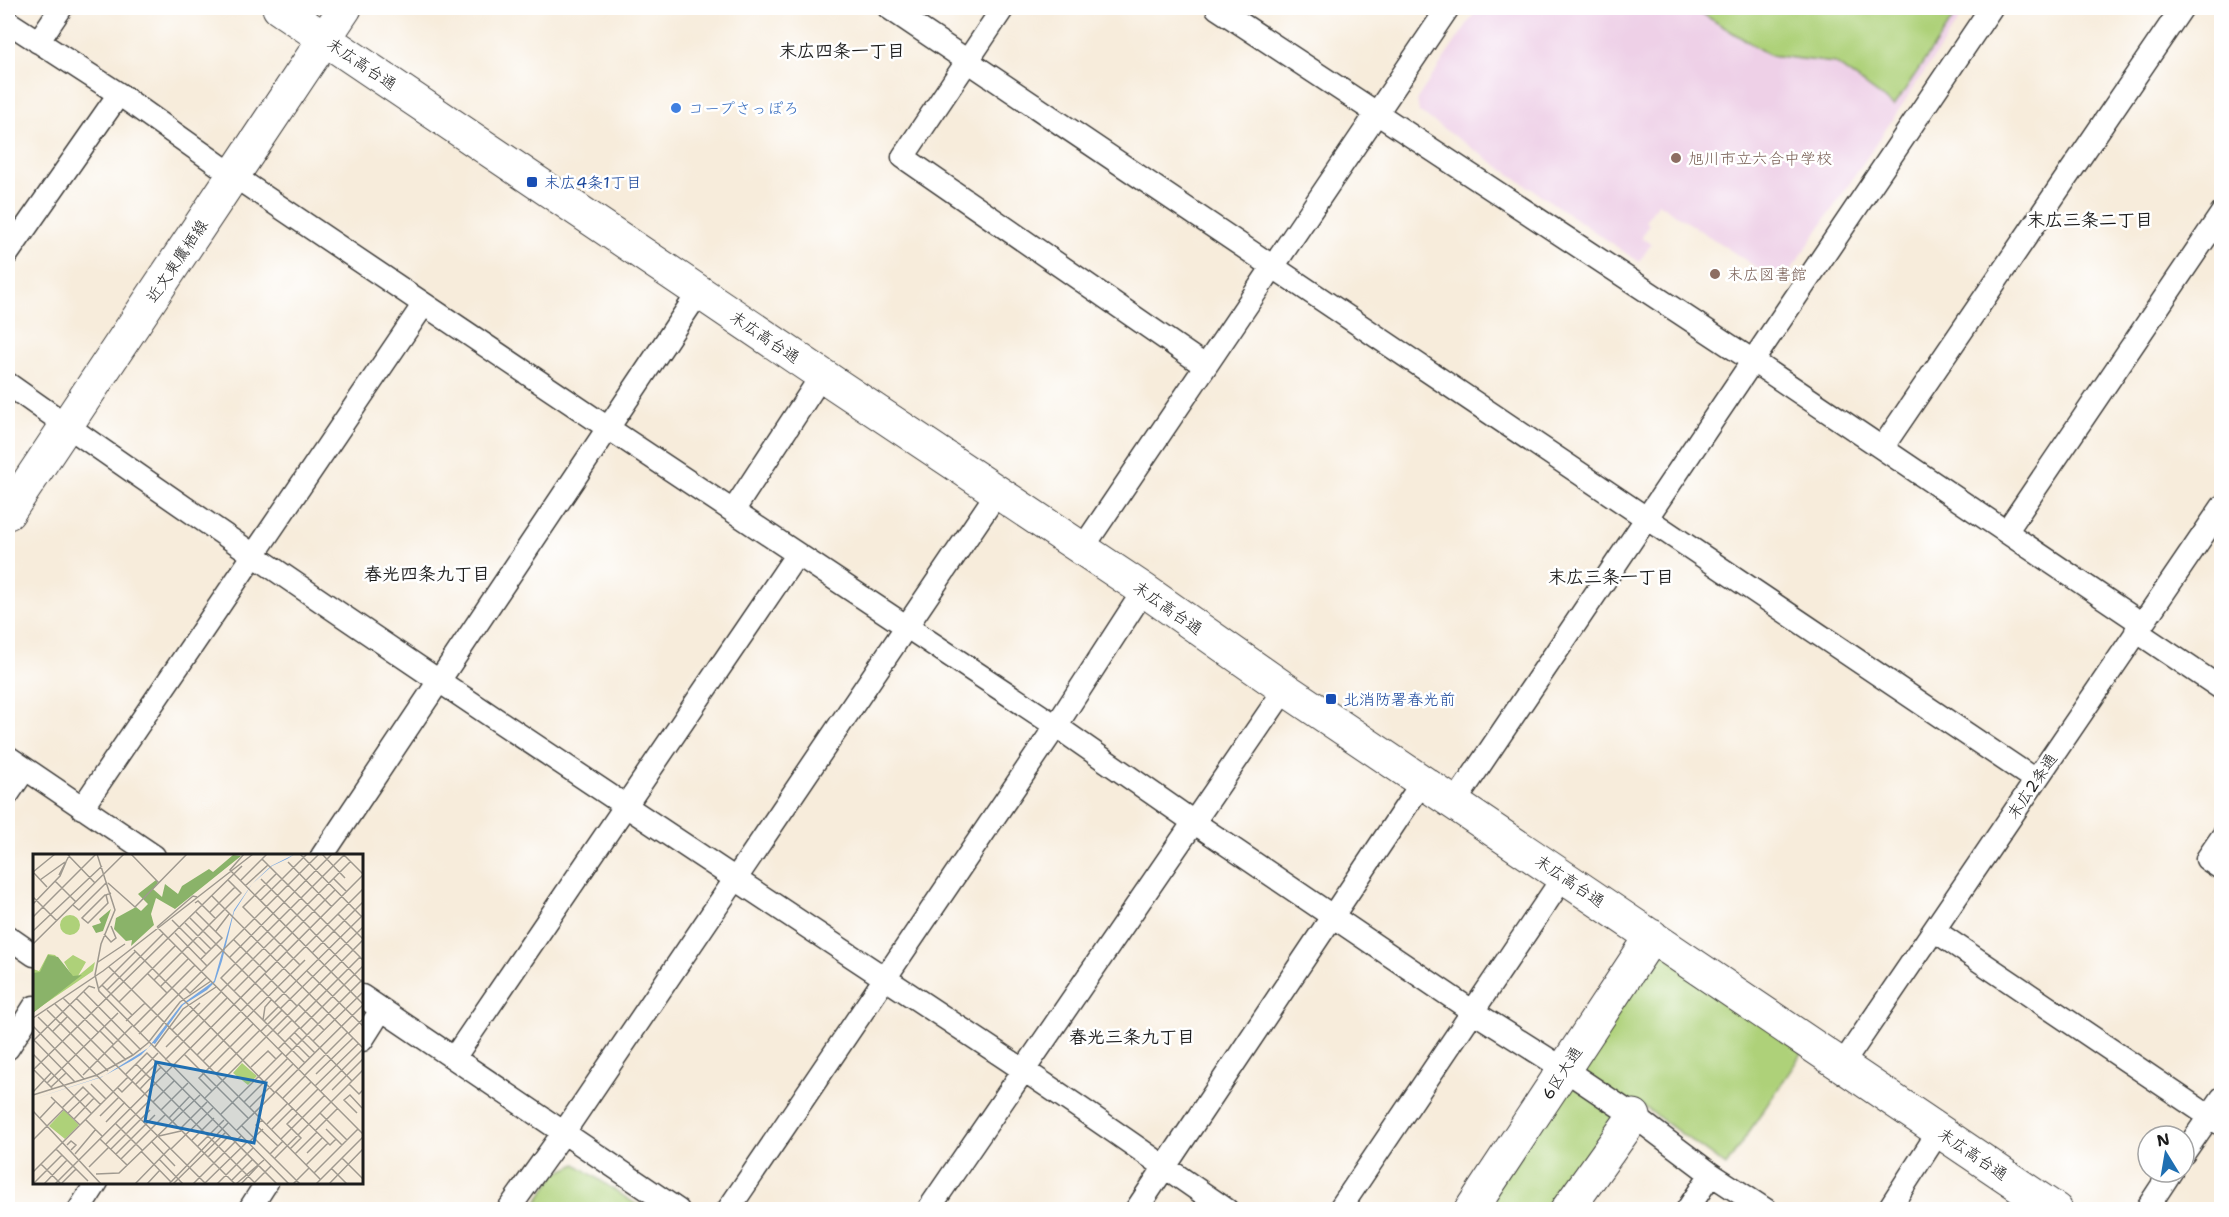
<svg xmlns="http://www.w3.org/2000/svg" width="2229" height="1217" viewBox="0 0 2229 1217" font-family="'Shantell Sans','Klee One',sans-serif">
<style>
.built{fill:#eed0e7}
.green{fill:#aed179;stroke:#65764a;stroke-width:1.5}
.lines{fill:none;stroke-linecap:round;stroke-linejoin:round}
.street-casing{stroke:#3d3b39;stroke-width:25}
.secondary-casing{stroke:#3d3b39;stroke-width:35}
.street{stroke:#fff;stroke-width:22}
.secondary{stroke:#fff;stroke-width:33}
.shop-dot{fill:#3f7fe0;stroke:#fff;stroke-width:2}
.education-dot{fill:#8d6e63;stroke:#fff;stroke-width:2}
.transit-dot{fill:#1a4fb4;stroke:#fff;stroke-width:2}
.labels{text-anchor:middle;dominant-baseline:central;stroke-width:5;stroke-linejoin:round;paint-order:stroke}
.street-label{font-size:16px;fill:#1c1c1c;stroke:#fff}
.shop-label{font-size:16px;fill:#366cbe;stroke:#fff;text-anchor:start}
.education-label{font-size:16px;fill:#785e54;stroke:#fff;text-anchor:start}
.transit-label{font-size:16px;fill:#164399;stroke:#fff;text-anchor:start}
.neighbourhood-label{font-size:18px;font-weight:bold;fill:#1c1c1c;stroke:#fff}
.inset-road{fill:none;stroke:#9f998f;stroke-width:1.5}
.view{fill:#1f6fb2;fill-opacity:0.15;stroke:#1f6fb2;stroke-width:3}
.inset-edge{fill:none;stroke:#1c1c1c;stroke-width:3}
</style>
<rect width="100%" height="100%" fill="#fff"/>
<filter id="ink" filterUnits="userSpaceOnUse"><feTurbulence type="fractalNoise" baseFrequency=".0167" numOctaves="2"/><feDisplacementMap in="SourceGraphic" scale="12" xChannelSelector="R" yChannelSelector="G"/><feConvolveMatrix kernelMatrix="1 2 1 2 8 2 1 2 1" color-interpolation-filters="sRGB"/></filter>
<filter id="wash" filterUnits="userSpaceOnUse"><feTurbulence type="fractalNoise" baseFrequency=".008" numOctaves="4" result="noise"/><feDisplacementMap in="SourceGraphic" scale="24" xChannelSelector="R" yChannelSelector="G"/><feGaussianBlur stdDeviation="1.35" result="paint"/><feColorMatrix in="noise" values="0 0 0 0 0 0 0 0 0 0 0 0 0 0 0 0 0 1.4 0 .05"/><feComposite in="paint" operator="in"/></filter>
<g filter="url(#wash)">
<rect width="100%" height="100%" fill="#f7ecdb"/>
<path class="built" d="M1478,8H1967L1782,284L1658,203L1645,221L1649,224L1641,237L1651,244L1639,262L1419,112L1417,99Z"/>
<path class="green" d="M1693,8H1960L1894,106L1835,63L1769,55Z
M1652,936L1809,1043L1726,1166L1643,1106L1567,1209L1471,1210Z
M576,1164L643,1209H532L556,1173Z"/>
</g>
<g filter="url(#ink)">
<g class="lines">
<defs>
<path id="street" d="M889,8L2035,780
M1003,8L903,157L1205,366
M1217,8L1753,361L2141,623
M8,22L119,94L234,176L608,428L1056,726L1195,823L1472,1011L1564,1069L1634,1116L1711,1174L1766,1210
M38,42L61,8
M8,253L119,94
M8,384C340,619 680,842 1019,1067C1089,1113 1157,1162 1227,1210
M1882,448L2182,8
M733,511L822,375
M2006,532L2222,213
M1082,549L1448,8
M2136,631L2222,689
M8,757L154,856
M8,794L25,769
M1455,802L1991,8
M82,808L424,304
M2222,837L2207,859L2222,869
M322,856L699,292
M1935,931L2222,1125
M8,937L34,955
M362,996L678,1210
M362,1040L381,1010
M8,1048L34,1007
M454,1058L797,554
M1842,1065L2222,507
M2184,1153L2222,1098
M79,1210L97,1182
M249,1210L267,1182
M508,1210L564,1132L997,493
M728,1210L1056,726L1144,590
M928,1210L1285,689
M1136,1210L1423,781
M1339,1210L1564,876
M1687,1210L1711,1174
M1888,1210L1939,1131
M2146,1210L2171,1172"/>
<path id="secondary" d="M279,8L822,375L1144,590L1285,689L2056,1210
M8,513L345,8
M1471,1210L1652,936
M1567,1210L1634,1116"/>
</defs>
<use href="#street" class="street-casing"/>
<use href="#secondary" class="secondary-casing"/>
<use href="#street" class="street"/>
<use href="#secondary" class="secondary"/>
</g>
</g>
<circle class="shop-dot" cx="676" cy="108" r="6"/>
<g class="education-dot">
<circle cx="1676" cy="158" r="6"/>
<circle cx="1715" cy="274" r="6"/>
</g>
<g class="transit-dot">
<rect x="526" y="176" width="12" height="12" rx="3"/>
<rect x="1325" y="693" width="12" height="12" rx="3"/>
</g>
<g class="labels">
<g class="street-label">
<text transform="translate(362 64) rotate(34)">末広高台通</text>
<text transform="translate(177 261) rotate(-56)">近文東鷹栖線</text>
<text transform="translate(765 337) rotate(34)">末広高台通</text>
<text transform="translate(1168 608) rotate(35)">末広高台通</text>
<text transform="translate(2032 786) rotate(-56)">末広2条通</text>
<text transform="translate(1570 881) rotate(34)">末広高台通</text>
<text transform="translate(1562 1073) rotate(-57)">6区大通</text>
<text transform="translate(1973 1154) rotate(34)">末広高台通</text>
</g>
<g class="shop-label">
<text x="688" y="108">コープさっぽろ</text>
</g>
<g class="education-label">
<text x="1688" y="158">旭川市立六合中学校</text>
<text x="1727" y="274">末広図書館</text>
</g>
<g class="transit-label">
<text x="544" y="182">末広4条1丁目</text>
<text x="1343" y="699">北消防署春光前</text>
</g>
<g class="neighbourhood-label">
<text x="842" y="51">末広四条一丁目</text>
<text x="2090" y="220">末広三条二丁目</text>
<text x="427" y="574">春光四条九丁目</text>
<text x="1611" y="577">末広三条一丁目</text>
<text x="1132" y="1037">春光三条九丁目</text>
</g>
</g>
<g transform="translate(33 854)">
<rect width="330" height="330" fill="#f7ecdb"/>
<path d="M27 71a10 10 0 1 1 20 0a10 10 0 1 1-20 0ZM15,100L22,101L38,120L31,108L40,101L53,108L45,122L62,108L60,117L0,158V115L6,117ZM209,209L224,222L215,231L200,219ZM31,256L46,271L32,285L16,272Z" fill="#aed179"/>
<path d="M200,1L208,2L142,55L123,44L118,60L121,71L98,92L99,86L93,87L81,75L83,64L103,53L108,57L115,50L105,40L123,26L125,29L120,35L129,43L132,30L145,40L149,32L176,15L180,18ZM78,55L70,77L63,79L59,72L68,69L66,65ZM15,101L25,103L40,122L49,121L0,159V119L7,118Z" fill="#8ab369"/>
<path d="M262,0L254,5L239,12L219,30L201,58L189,107L182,128L174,136L150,151L122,190L120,189L108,201L100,206L69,223L0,245L71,222L115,194L148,151L181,127L201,56L219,30L238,12Z" fill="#77a7e1"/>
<path class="inset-road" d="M64,0L82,56L68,90L62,121L66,137L256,330M98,0L126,29M211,0L197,16L330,150M267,0L329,63M289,0L312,24M35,1L62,29M311,1L330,20M229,5L330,106M255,8L299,53M0,18L22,0M0,18L14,33M243,20L210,53L254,97M26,21L37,0M228,25L277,74M301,25L314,38M7,26L32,8M22,27L43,48M207,27L234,0M75,29L102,53L154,0M212,32L235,11M73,41L75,49L55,69L49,64L72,41H73L78,39M179,42L330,194M0,43L24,67M227,47L274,0M162,49L165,47L183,65M0,50L27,22L33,8M40,51L46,56L74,28M163,58L189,84L168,105M177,58L202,33M305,60L330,85M0,63L63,0M157,64L287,194M139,66L173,100M152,69L178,95M124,73L160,42L164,43M124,73L330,280M277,75L329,128M0,77L69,12M183,77L196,60M142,79L174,112M71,80L78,88L83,84L78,72M201,86L233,118M0,90L91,0M101,96L146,141L142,137M254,98L267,111M279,99L330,48M197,103L299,0M65,108L92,90M76,113L222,259M274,117L330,172M115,120L134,139M232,120L264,152M121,126L208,39L195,26M69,131L99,161M128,132L155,105M66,134L102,98M152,134L157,139L174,123M74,136L130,80M50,137L108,196M188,137L318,7M201,137L302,36M146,141L242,239M30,144L65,178M43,144L100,201M86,148L142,92M242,148L330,61M22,150L202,330M266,151L291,176M248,154L330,73M14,156L75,217M5,163L173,330M0,164L70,117L220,0M230,166L232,153L239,145M93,167L112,149M231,167L246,152M262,168L327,103M0,172L51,225M100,173L162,111M268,174L330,112M139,176L167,149M20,177L34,163M67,177L80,190M228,177L249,156M261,178L282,199M316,179L330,165M106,180L286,0M245,180L259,166M256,183L277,204M1,186L42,228M0,187L56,132L62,134M280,187L330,138M251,188L272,209M252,188L188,124L311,1M79,192L93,206M133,193L188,138M121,194L150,155L183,133M287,194L319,227M245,195L267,173M0,200L59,260M151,200L216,265M164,201L330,35M253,202L330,125M132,206L194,144M170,207L272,106M103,210L223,330M218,213L235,197L243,205M0,215L20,235M0,216L209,12M183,220L227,176M283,220L320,184M50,221L99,172M92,221L114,199L244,330M272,221L315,178M98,227L125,199M14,229L85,159M58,230L73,245M316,230L326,240L330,236M102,231L124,209M282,232L326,189M18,233L33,219M85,234L89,238L99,228M107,235L128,213M299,236L330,205M179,237L166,224L220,170M288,237L330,195M0,238L18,219M243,238L297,291L303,285M0,241L64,221L100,201L115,189L147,148L178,127M18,243L47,271M250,244L272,222M171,245L330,86M120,248L141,227M211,248L255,204M256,250L278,228M217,253L260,210M29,254L50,233L68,251M128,256L155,229M0,257L68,330M263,257L285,235M35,259L56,239M222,259L287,325M287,259L314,286M324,259L311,246L317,241L329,254M187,261L249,199M67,262L86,243M7,264L22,248M136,264L157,242M41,265L61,244M53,266L69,282M229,266L223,271L245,292M73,268L92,248M82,269L109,296M234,270L255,249M209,272L267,330M147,275L174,248M293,275L309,291M238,276L260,254M203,277L330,151M282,277L305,254M126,282L148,277M67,285L94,311M248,285L292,241M0,286L31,255M118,287L142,312M158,287L181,264M215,289L230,275M73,290L117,246M34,291L38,287L43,291L38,296M164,293L191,266M23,295L55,327M78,295L117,256M138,295L180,254M257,295L268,284L254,270L265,259M108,297L138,328M274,299L289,284M42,300L63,275M83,300L122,261M237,300L250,287M262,300L284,278M175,303L196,282M242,304L330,216M309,304L330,325M88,305L132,261M126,305L150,330M8,310L28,330M273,311L295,289M56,313L76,293M298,314L314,330M0,318L95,223M281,319L325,275M63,320L86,319L167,241M198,327L220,305M172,329L214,288M221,329L238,312M0,330L29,301M11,330L34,306M22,330L330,21M28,330L43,315M102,330L137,294M114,330L127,316M136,330L195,269M140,330L193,278M160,330L208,282M184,330L220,294M203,330L231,306M208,330L226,311M260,330L276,314M283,330L330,283M296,330L330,295"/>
<path class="view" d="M123,208L233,229L221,289L112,267Z"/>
<rect width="330" height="330" class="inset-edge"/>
</g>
<rect width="2229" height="1217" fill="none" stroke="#fff" stroke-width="30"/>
<g transform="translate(2166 1154) rotate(349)"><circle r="28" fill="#ffffff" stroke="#a4a4a4" stroke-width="1.5"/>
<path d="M0-4.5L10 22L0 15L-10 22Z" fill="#1f6fb2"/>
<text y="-9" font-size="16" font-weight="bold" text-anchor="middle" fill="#1c1c1c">N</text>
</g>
</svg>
